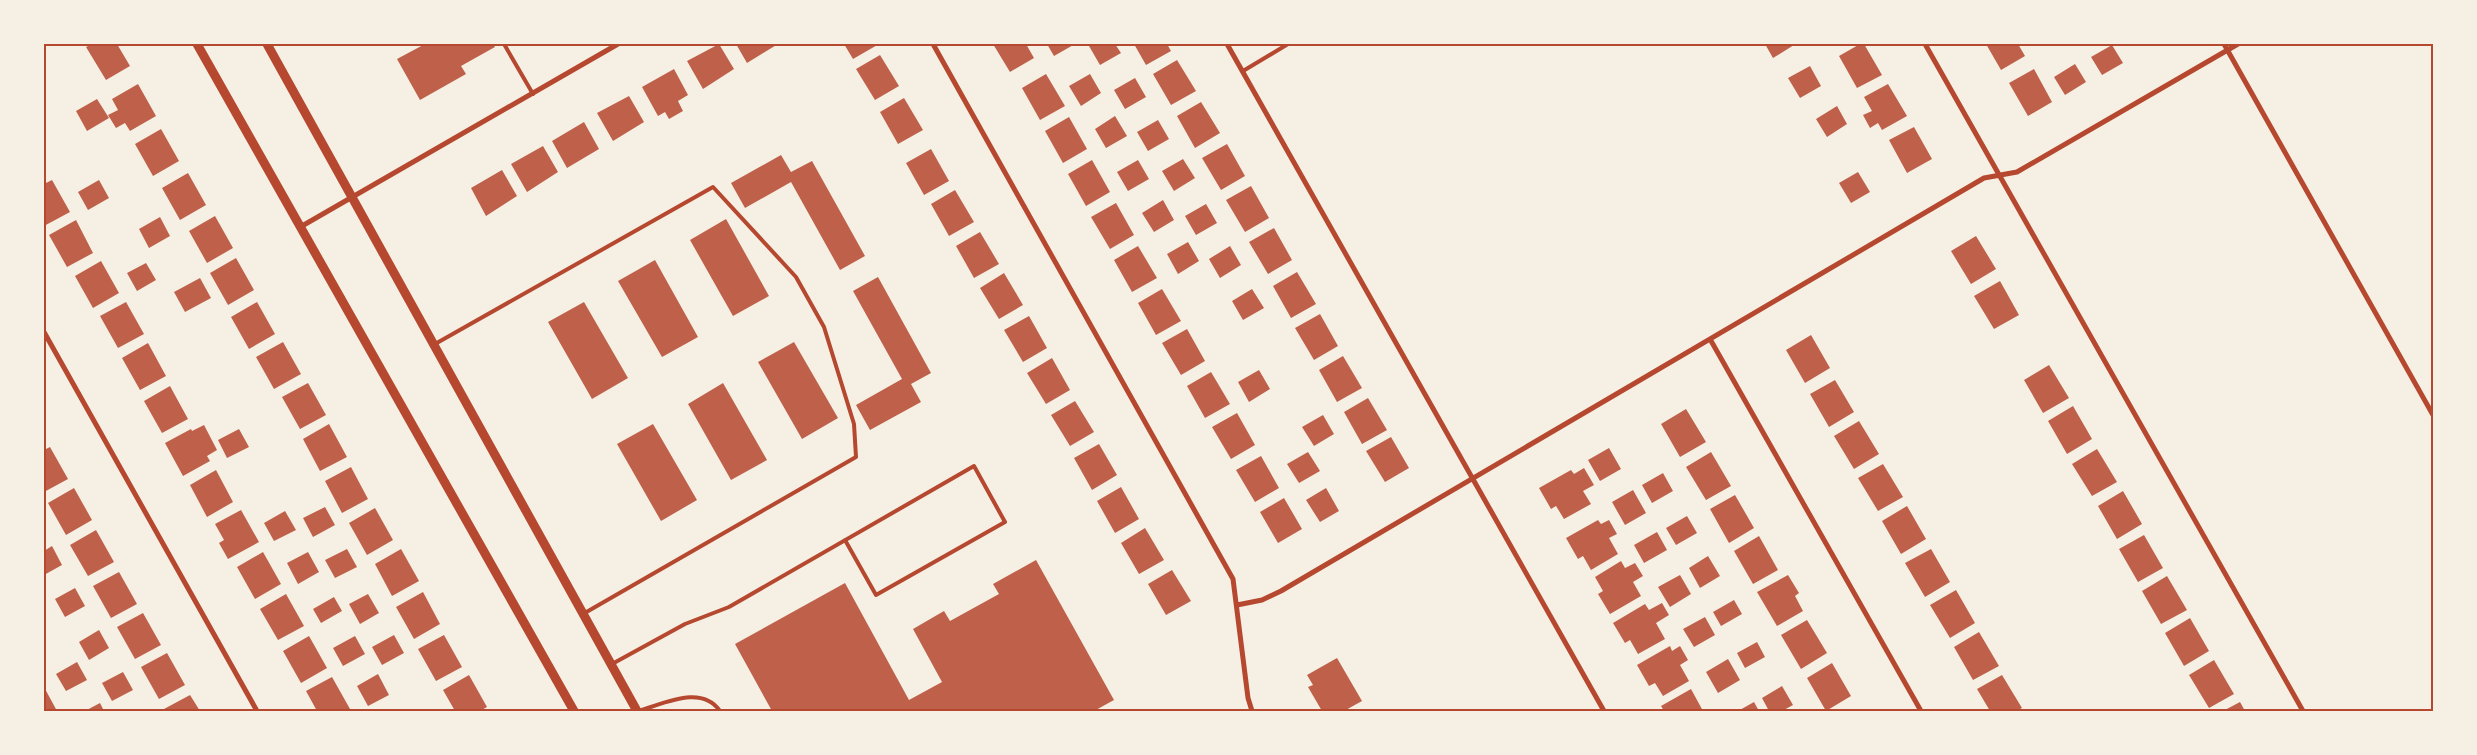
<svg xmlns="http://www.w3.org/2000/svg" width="2477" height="755" viewBox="0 0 2477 755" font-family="'Times New Roman',serif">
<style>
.building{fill:#bf614a}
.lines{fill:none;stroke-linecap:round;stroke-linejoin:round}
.service{stroke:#b5482f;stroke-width:4}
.minor{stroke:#b5482f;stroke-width:5}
.tertiary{stroke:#b5482f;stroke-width:9}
.neatline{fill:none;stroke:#b5482f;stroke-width:2}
</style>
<rect width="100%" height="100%" fill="#f6efe4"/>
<path class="building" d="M92,44H117L130,66L106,80L86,47Z
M425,44H493L495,47L461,66L466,74L420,100L397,59Z
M719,44L734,69L703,89L687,61Z
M736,44H778L747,63Z
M844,44H879L853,59Z
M993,44H1026L1034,58L1010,72Z
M1047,44H1075L1054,56Z
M1093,44H1115L1121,53L1100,65L1089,46Z
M1134,44H1167L1171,51L1146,65Z
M1765,44H1793L1794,45L1773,58Z
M1860,44H1864L1882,75L1857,88L1839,56Z
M1986,44H2018L2025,56L2001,70Z
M2112,45L2123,63L2102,75L2091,57Z
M880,55L899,86L875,100L856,69Z
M1177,60L1196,91L1171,105L1153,74Z
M2075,64L2086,82L2065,95L2054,77Z
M1810,66L1821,86L1800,98L1788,78Z
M674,69L688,95L678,101L683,111L669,119L665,112L658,116L642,87Z
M2034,69L2052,102L2028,116L2009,83Z
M1046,74L1065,106L1040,120L1022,88Z
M1090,74L1101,93L1081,106L1069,86Z
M1135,78L1146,97L1125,109L1114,90Z
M138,84L156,116L130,131L125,123L116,128L108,115L118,110L112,99Z
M1888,84L1907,116L1882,130L1878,123L1870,128L1863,115L1872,111L1864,97Z
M629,96L644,122L613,141L597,113Z
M904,98L923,130L898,144L880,112Z
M97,99L109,118L87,131L76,111Z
M1201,102L1220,133L1195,148L1177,116Z
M1837,106L1847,124L1827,137L1816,119Z
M1115,116L1127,136L1106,148L1095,129Z
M1069,117L1087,149L1063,163L1045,131Z
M1158,120L1169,139L1148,151L1137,132Z
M584,122L599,149L567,168L552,141Z
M1914,127L1932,159L1907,173L1889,140Z
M161,129L179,161L153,176L135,144Z
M1227,144L1245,176L1221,190L1202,158Z
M543,146L558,172L527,192L511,164Z
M931,149L949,181L924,195L906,163Z
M781,155L791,172L812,161L865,256L840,270L791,182L745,208L731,183Z
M1183,159L1195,178L1174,191L1162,171Z
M1092,160L1110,192L1086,206L1068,174Z
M1138,160L1149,179L1128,191L1117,172Z
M502,170L517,196L486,216L471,188Z
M1858,172L1870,192L1851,203L1839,183Z
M188,173L206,205L180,220L162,188Z
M52,180L70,212L44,226V184Z
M99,180L109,198L88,210L78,192Z
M1251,186L1269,218L1245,232L1226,200Z
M955,190L974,222L949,236L931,204Z
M1163,200L1174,220L1154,232L1142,213Z
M1116,203L1134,235L1110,249L1091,217Z
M1206,204L1217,223L1196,235L1185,216Z
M215,216L233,248L207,263L189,231Z
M160,217L170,236L149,248L139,229Z
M726,219L769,296L733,316L690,240Z
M76,220L93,253L67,267L49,235Z
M1274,228L1292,260L1268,274L1249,242Z
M980,232L999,264L974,278L956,246Z
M1976,236L1996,269L1971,284L1951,251Z
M1188,242L1199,261L1178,274L1167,254Z
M1138,246L1157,278L1132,292L1114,260Z
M1230,246L1241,265L1220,278L1209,259Z
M236,258L254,290L228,305L210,273Z
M655,260L698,337L662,357L618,281Z
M101,261L119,293L93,308L75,276Z
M146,263L156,280L137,291L127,273Z
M1297,272L1316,304L1291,318L1273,286Z
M1004,273L1023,305L999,319L980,288Z
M878,277L931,373L911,384L921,402L870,430L856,405L902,379L853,291Z
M200,278L211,298L185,312L174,292Z
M2000,281L2019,315L1994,329L1974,296Z
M1162,289L1181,321L1156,335L1138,303Z
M1252,289L1264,308L1243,320L1232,301Z
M126,302L144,334L118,348L100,316Z
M257,302L275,334L249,349L231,317Z
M584,302L628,378L592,399L548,322Z
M1320,314L1338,346L1314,360L1295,328Z
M1029,316L1047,348L1023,362L1004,330Z
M1187,329L1205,361L1181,375L1162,343Z
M1811,335L1830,368L1805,383L1786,350Z
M283,342L301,374L274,389L256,357Z
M794,342L838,418L802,439L758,362Z
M148,343L166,376L140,390L122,358Z
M1343,356L1362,388L1337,402L1319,370Z
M1052,358L1070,390L1046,404L1027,373Z
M2049,365L2069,398L2043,413L2024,380Z
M1259,370L1270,389L1249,402L1238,382Z
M1211,372L1230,404L1205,418L1187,386Z
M1835,380L1854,412L1829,427L1810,394Z
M308,383L326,415L300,429L282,397Z
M723,383L767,460L731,480L688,404Z
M170,386L188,419L162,433L144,401Z
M1368,398L1387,430L1362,444L1344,412Z
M1075,401L1094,432L1070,446L1051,415Z
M2073,406L2092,439L2067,454L2048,421Z
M1686,409L1706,442L1680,457L1661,424Z
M1237,413L1255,445L1231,459L1212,427Z
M1323,415L1334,434L1314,446L1302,427Z
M1859,421L1879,454L1854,469L1834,436Z
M329,424L347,457L320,471L303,439Z
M653,424L697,500L661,521L617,444Z
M204,425L217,450L207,456L210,461L183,476L165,443L191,429L192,431Z
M239,429L249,447L227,458L218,440Z
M1391,437L1409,468L1385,482L1366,451Z
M1099,444L1117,475L1092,490L1074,458Z
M50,447L68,479L44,492V450Z
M1609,448L1621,469L1600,481L1588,460Z
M2097,449L2117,482L2092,496L2072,464Z
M1308,452L1320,471L1299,483L1287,464Z
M1711,452L1731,486L1706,500L1686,467Z
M1261,456L1279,488L1255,502L1236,470Z
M1883,464L1903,497L1878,511L1858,478Z
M351,467L368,499L342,513L325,481Z
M1584,468L1594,485L1583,491L1591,504L1564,519L1556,506L1551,509L1539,488L1571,470L1574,474Z
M216,470L233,502L207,517L190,485Z
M1663,473L1673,491L1652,503L1642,485Z
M1121,487L1139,519L1115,533L1097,501Z
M74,488L92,520L66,535L48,503Z
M1326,488L1339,511L1320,522L1306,500Z
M1633,490L1646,513L1625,525L1612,502Z
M2123,491L2142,524L2117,539L2098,506Z
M1735,495L1754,528L1729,543L1710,509Z
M1284,498L1302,529L1278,543L1260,512Z
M1907,506L1926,539L1901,554L1882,521Z
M325,507L335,525L313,537L303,518Z
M375,508L393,540L367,555L349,523Z
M241,510L259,542L228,559L219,543L224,540L215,524Z
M285,511L296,530L274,541L264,523Z
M1687,516L1697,533L1676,545L1666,528Z
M1598,520L1601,524L1609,520L1617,534L1609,538L1618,554L1591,570L1583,556L1578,559L1566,538Z
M1145,528L1164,560L1139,574L1121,543Z
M96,530L114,562L88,576L70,545Z
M1657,532L1667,550L1644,563L1634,545Z
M2144,535L2163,568L2138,582L2119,549Z
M1759,536L1778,570L1753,584L1734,551Z
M52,546L62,565L44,575V551Z
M347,549L357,567L335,578L325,560Z
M401,549L419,581L392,596L375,564Z
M1931,549L1950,582L1925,597L1905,563Z
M263,552L281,584L255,599L237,567Z
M308,552L319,572L298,584L287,563Z
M1708,556L1720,576L1700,588L1689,568Z
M1036,560L1114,700L1094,711H1073L1071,709L1067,711H772L735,644L845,583L909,700L942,682L913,629L944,611L950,621L999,594L993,584Z
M1621,561L1625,568L1635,563L1643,576L1633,582L1641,596L1610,614L1598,594L1603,591L1595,577Z
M1172,570L1191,601L1166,615L1148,584Z
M119,572L137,604L111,618L93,586Z
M1680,575L1691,594L1670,607L1658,587Z
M1788,575L1799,593L1795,596L1803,611L1777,626L1757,592Z
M2167,576L2187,610L2161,624L2142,591Z
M75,588L85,606L65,617L55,599Z
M1956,590L1975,623L1950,638L1930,605Z
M423,592L440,624L414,639L396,607Z
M286,594L304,626L278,640L260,609Z
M368,594L379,613L360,624L349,604Z
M334,597L342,611L321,623L313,609Z
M1734,600L1742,614L1721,626L1713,612Z
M1662,603L1669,615L1656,623L1665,639L1638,654L1630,640L1625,643L1613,623L1645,604L1649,610Z
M143,613L161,645L135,659L117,627Z
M1705,617L1715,635L1694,647L1683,629Z
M2190,618L2209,651L2184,666L2165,633Z
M1807,620L1827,653L1801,669L1781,635Z
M99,630L109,648L89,660L79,642Z
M1979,632L1999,666L1973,680L1954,647Z
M394,635L404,653L382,665L372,647Z
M444,635L462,667L436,681L418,649Z
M309,636L327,668L301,683L283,651Z
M355,636L365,654L343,666L333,648Z
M1757,642L1765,657L1745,668L1737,653Z
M1670,646L1672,651L1680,646L1688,660L1680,665L1689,681L1663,696L1655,683L1649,686L1637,665Z
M167,653L185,685L159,699L141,667Z
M1337,658L1362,701L1344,711H1322L1308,687L1313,685L1307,675Z
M1728,659L1740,680L1718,693L1706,672Z
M2214,660L2234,694L2209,708L2189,675Z
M77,662L87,680L66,691L56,674Z
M1832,663L1851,696L1826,711L1807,678Z
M123,672L133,690L112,701L102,683Z
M378,674L389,695L368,706L357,686Z
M469,675L487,707L480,711H455L443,690Z
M2002,675L2022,708L2016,711H1990L1977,689Z
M332,677L350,709L346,711H317L306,691Z
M1782,686L1793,705L1782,711H1769L1762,698Z
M44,687L57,711H44Z
M1691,689L1703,711H1664L1661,706Z
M190,695L200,711H166L164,709Z
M1754,702L1759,711H1738Z
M2240,702L2245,711H2223Z
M100,703L104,711H85Z"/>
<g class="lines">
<path class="service" d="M504,44L533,94
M1243,71L1288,44
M435,344L713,187L796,277L824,327L854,424L856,457L583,614
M612,664L685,624L729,607L974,466L1005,522L876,595L845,540
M638,711C664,704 701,684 720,711"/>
<path class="minor" d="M933,44L1233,579L1248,698L1252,711
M1227,44L1604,711
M1925,44L2303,711
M2224,44L2433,415
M302,226L618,44
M44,332L257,711
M1710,339L1921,711
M1237,605L1262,600L1281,591L1984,178L2017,172L2238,44"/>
<path class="tertiary" d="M197,44L574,711
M267,44L637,711"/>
</g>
<rect width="2477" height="755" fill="none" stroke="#f6efe4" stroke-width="90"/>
<rect x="45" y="45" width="2387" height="665" class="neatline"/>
</svg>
